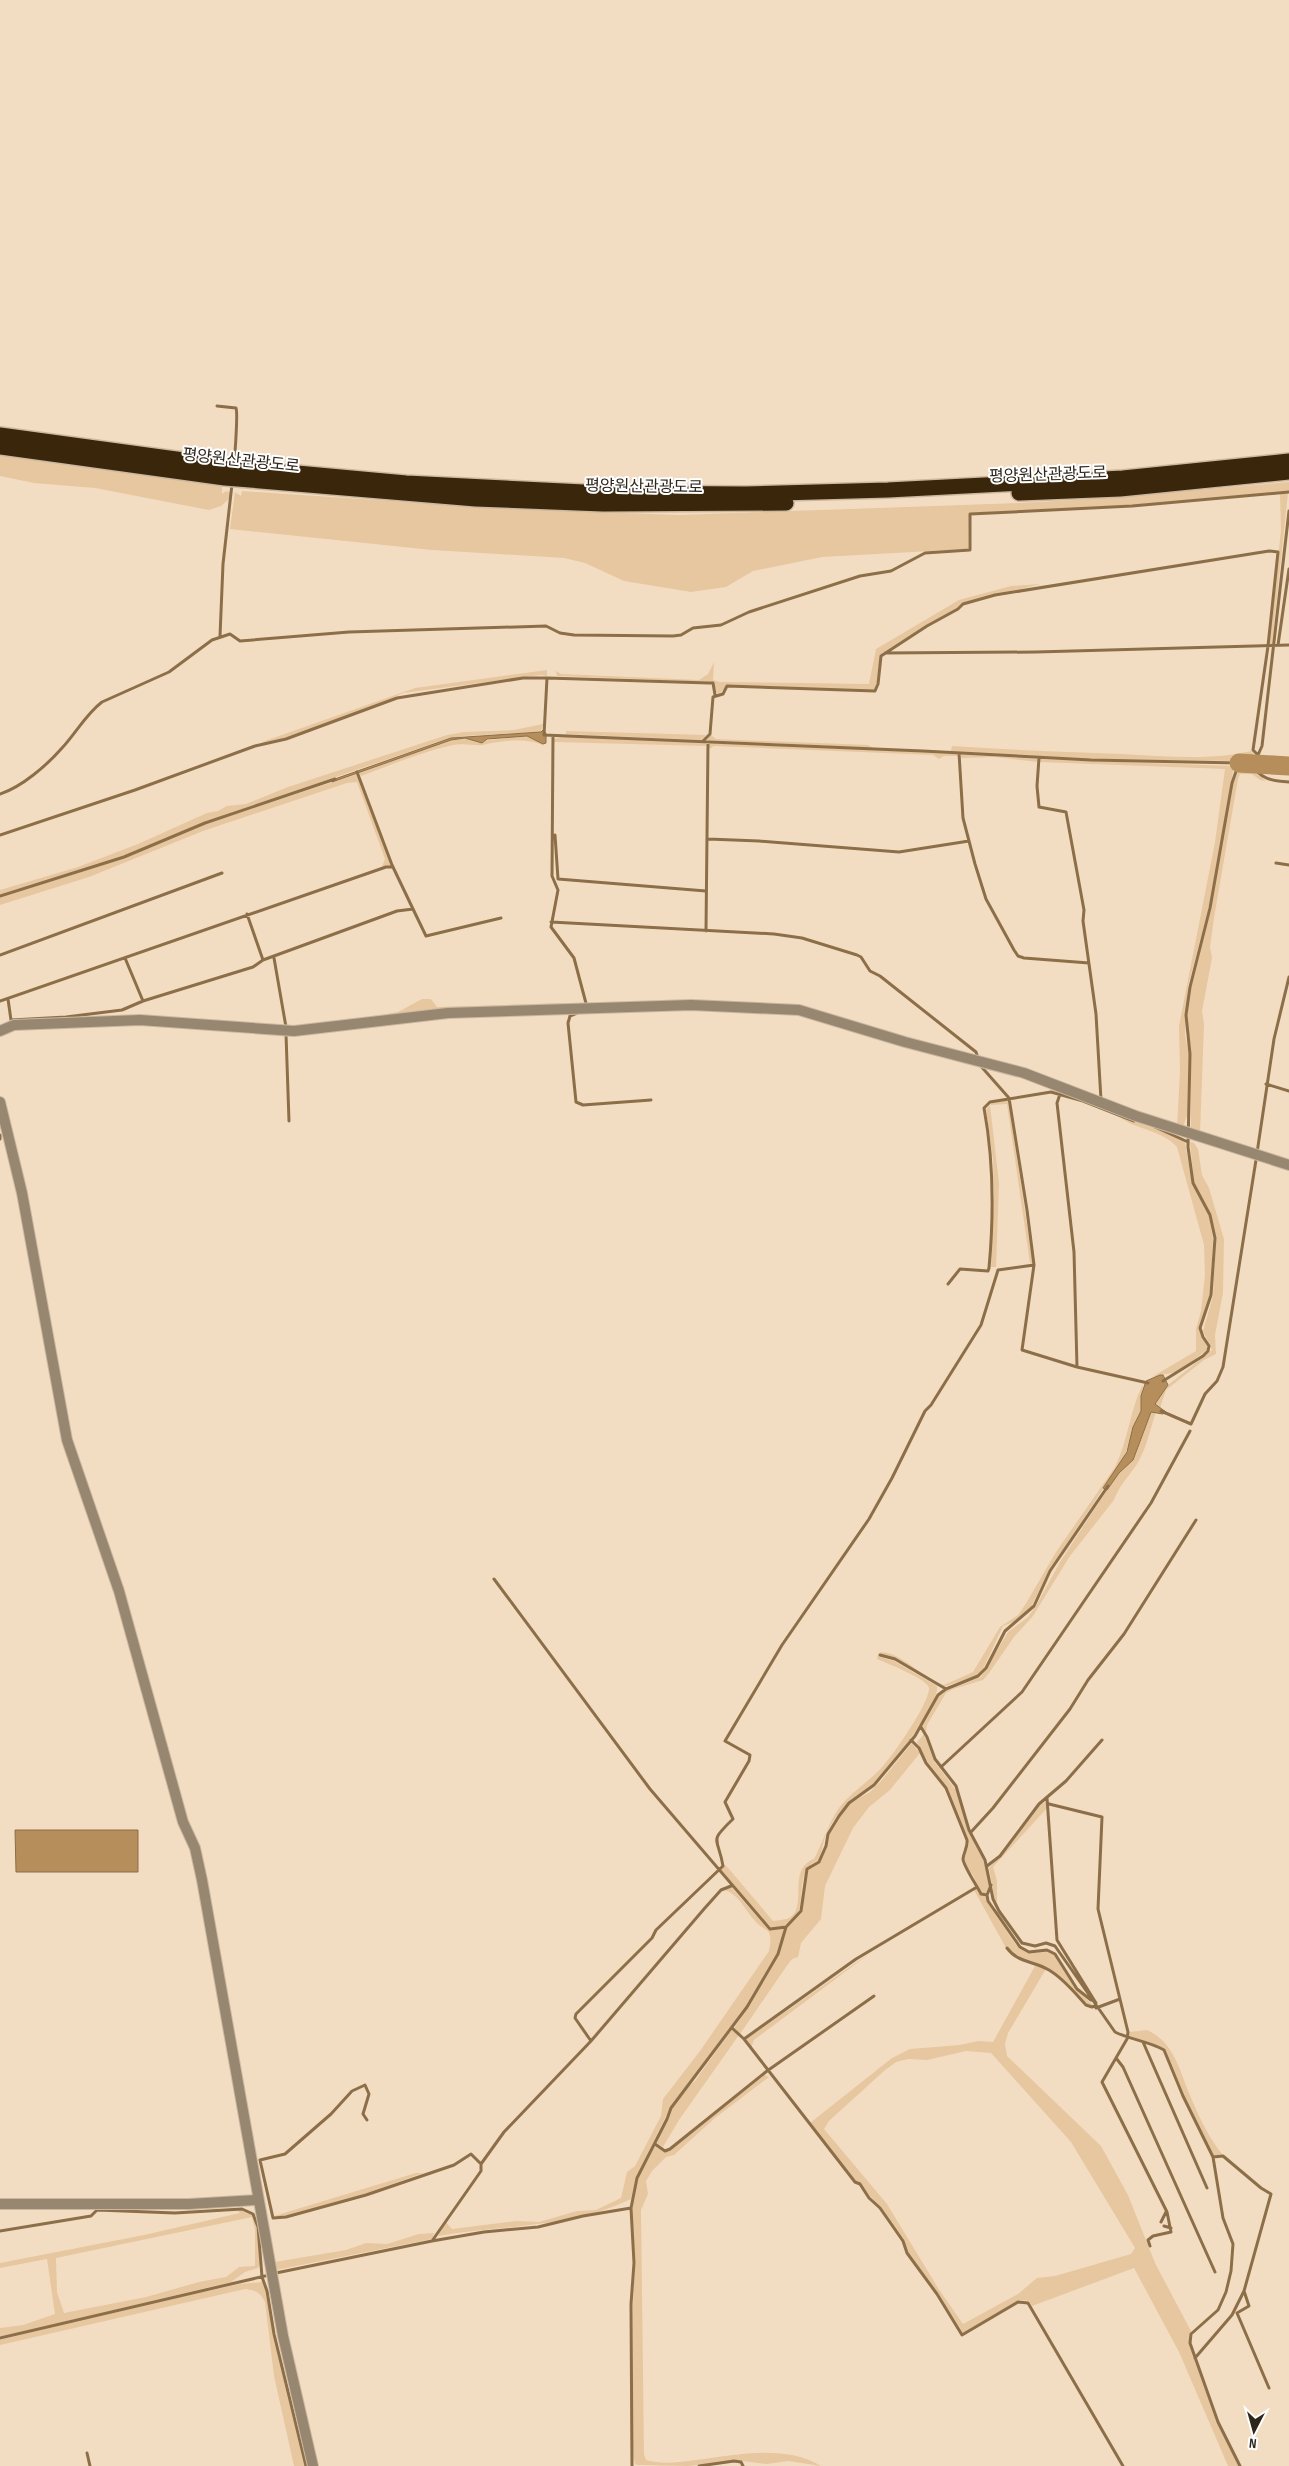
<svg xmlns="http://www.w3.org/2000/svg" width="1289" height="2466" viewBox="0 0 1289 2466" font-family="'Sofia Sans Condensed','Noto Sans KR',sans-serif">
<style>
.green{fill:#e7c7a0;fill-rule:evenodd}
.water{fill:#b58e5b;stroke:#8c6f48}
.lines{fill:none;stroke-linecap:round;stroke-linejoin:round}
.stream{stroke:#8c6f48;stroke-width:3}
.river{stroke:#b58e5b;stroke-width:19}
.minor-casing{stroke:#ccb8a1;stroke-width:12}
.motorway-casing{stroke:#ccb8a1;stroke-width:18}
.minor{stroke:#978670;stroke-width:10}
.motorway{stroke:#39260b;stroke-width:15}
.labels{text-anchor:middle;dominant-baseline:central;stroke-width:4;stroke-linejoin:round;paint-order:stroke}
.street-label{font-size:16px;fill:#2e261b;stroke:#fff}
</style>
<rect width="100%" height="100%" fill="#f3ddc2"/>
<path class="green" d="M0,452L222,486V494L226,491L230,492V498L221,506L209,510L95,488L34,483L0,476Z
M1289,482V491L1131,505L969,513L968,549L822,557L753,571L726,587L691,592L624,581L585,563L564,558L432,550L230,529L235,492L241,496L242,491L495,508L679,515L1020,503L1108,498Z
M1288,493L1272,645H1269L1281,530L1280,494Z
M1041,584L963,603L958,609L926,626L880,656L876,689L872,691L732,685L727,686L719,694L714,691L713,682L557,676L556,671L561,674L699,680L708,674L714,662L713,680L720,682L869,684L876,649L959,600L1011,586Z
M547,670V676L541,675L403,693L366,710L266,744L262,742L415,688Z
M543,724L541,732L463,736L441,741L204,822L123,857L0,896V890L78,867L138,844L207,813L218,811L227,806L246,804L288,787L447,735L464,732L514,730Z
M566,731L706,735L701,740L566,734Z
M711,735L716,739L868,745L873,748L706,740Z
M527,736L538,739L544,746C528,737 500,741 483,745C475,746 463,743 453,745C421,752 391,765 361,776L359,773L451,740L465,738L480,741Z
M566,736L706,743V746L554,742V739Z
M709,743L923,751L958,754V756H944L939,759L933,755L714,746L709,749Z
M952,746C1009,750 1065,752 1122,754C1164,756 1210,761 1251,751L1254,754L1234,761L1090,759L959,752L951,751Z
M961,754L1038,759V762L995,757L961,758Z
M1040,759L1234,766L1209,907L1188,986L1185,1035L1189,1054V1097L1188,1113L1183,1127H1177L1180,1072L1179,1026L1215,842L1225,769L1040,762Z
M1245,767L1251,769L1266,781L1260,780L1252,774H1240L1238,779L1214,918L1210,947L1212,958L1202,1011L1204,1024L1200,1134L1191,1131V1053L1187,1016L1190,988L1211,907L1233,783L1240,768Z
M357,774L391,866L382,867L385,859L357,782L347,783L203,831L89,877L0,905V897L124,858L205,824Z
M422,999H431L437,1007L564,1003L561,1005L358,1019L398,1012Z
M1008,1100L1033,1263H1030L1007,1104L990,1105L999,1183L996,1267H991L994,1193L993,1160L986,1110L992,1103Z
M1119,1117L1157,1129L1185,1142L1192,1184L1209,1216L1213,1238L1211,1285L1208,1306L1199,1328L1201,1336L1207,1346V1350L1177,1372L1152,1377L1196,1351V1329L1201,1311L1205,1275L1204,1245L1177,1147C1162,1130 1137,1130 1119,1117Z
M1190,1142L1194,1143L1198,1149L1202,1175L1209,1188L1224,1239L1223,1293L1215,1335L1216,1354L1204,1360L1166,1390L1160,1408L1155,1404L1168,1385L1212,1350L1203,1331L1213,1296L1216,1238L1211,1215L1194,1183Z
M1143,1384L1141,1411L1124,1457L1048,1573L1031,1607L1016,1621L1003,1626L984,1667L978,1675L943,1687L894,1658L878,1653C896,1647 924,1680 944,1685L973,1672L1000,1627L1018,1615L1025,1605L1056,1552L1115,1467C1128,1441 1130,1409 1143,1384Z
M1151,1412H1156C1150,1429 1147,1448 1137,1464C1129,1476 1119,1486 1114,1500L1070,1556L1033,1616L1014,1637L989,1673L983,1680L953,1689L946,1693L927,1725L926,1732L923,1726L939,1696L946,1691L981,1677L1008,1632L1028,1617L1036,1606L1060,1562L1107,1490L1119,1473L1133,1460Z
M877,1656L894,1661L937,1686C941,1703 887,1772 873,1784C864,1792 853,1796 846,1805C839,1813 830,1824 826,1834C823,1842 822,1851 819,1860C785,1872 821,1928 771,1927L731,1885L720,1869L725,1865L729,1869L773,1921C777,1920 785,1920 789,1918C809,1907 786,1870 814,1859C823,1842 828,1824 839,1808C851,1792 870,1781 883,1766C894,1754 930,1702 929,1688C928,1679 886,1663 877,1659Z
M924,1734L934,1761L958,1793L968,1831L984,1861L990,1884L986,1893H981L973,1875L965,1865L964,1860L969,1844L947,1788L927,1761L917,1742Z
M912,1743L920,1753L890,1790L869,1807L853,1828L825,1886L821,1919L801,1943L798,1957L792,1959L786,1967L740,2034L734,2028L748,2008L779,1954L787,1928L802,1912L808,1870L820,1862L827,1846L829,1835L839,1816L850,1803L870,1792L881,1781Z
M1047,1801L1048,1807L993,1867L997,1881V1902H995L989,1868L1008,1848L1040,1805Z
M731,1887L769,1930L785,1928L777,1954L746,2007L671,2106L636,2177L631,2199C571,2228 503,2225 438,2236L446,2222L452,2229L516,2221L539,2222L577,2211L596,2210L621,2198L627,2172L635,2166L661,2116L663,2099L700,2051L769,1951C770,1945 772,1937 768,1931C765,1929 761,1927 758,1924C747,1914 739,1893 724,1890Z
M977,1888L980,1895L987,1897L990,1906L1016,1945L1029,1952L1047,1950L1055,1954L1077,1990L1094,2006C1081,2006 1068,1984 1059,1976C1043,1962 1020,1964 1008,1947L1006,1948L974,1890Z
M873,1951L754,2040L751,2048L746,2039Z
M1035,1966L1046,1969L1008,2033L1005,2044L1007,2056L1101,2146L1128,2195L1155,2263L1191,2331L1189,2343L1217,2423L1239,2466H1228L1179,2352L1134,2268L1032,2306L1029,2301L1020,2300L963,2335L938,2293L908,2252L903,2240L880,2207L856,2181L810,2123L892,2058L910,2049L960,2045L978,2041L993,2042ZM966,2051L991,2053L1071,2142L1135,2248L1131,2254L1055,2276L1037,2278L1018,2294L963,2324L938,2288L887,2204L824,2129L829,2121L884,2071L896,2062L908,2059L927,2060Z
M732,2029L739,2035L679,2120L663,2147L657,2143L672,2108L684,2090L695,2081Z
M1147,2030C1176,2043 1180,2074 1192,2100C1200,2119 1210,2140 1223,2155L1213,2156L1184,2095L1165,2049L1143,2040L1128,2038L1129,2032Z
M764,2075L769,2077L715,2118L674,2155L666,2157L652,2171L646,2181L648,2194L641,2210L644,2454L646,2460C663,2465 679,2462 696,2460C736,2455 785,2444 821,2466L788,2461L767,2464L734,2460L689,2466L638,2465L635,2464L633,2454V2304L635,2262L632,2207L638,2178L655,2146L665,2151L670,2150Z
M416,2173H423L365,2194L286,2216H274Z
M240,2210L254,2216L258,2237L260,2264L258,2268L245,2272L231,2282L0,2337V2328L23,2325L55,2314L47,2259L0,2268V2263L144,2235L240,2213L238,2211ZM252,2217L255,2230V2266L239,2267L226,2277L199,2282L146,2297L64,2313L57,2292L56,2258Z
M434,2233L432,2239L276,2270L275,2262L346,2250L366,2243L387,2244L419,2234Z
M262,2282L266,2292L272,2328L305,2466H294L274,2376L265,2302C260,2292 255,2290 245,2289L0,2345V2340L109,2312L240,2284Z"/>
<path class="water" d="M543,730L546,733V743L543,744L527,736L487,739L482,743L465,738L451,740L332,782V780L451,738L541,732Z
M1266,756L1274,763H1289V769L1264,771Z
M1160,1375H1163L1168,1385L1155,1404L1166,1412L1163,1414L1151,1412L1133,1460L1119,1473L1107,1490L1103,1488L1127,1452L1133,1427L1141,1411V1396L1146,1381Z
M15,1830H138V1872H16Z"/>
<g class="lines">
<path class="stream" d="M217,406L236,408C238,413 235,454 234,463
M1289,511L1262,746L1258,755L1252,763C1258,779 1273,781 1289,782
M220,636L223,564L232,484
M1278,645L1289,569
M885,653L1036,652L1289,645
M547,678L709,683H713L715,695
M544,735L923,751L1091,760L1239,763L1232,783L1210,908L1190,987L1186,1015L1190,1054L1188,1147L1193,1183L1210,1215L1215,1238L1211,1295L1200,1328L1203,1337L1209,1346L1208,1351L1203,1356L1163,1381
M553,736L552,876L558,890L551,927L574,958L587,1007
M703,741L710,734L713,697L723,694L727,686L875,691L878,684L881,656L927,626L958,609L963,604L995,595L1269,551L1278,552L1268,646L1253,750L1258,755
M959,753L963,818L975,864L986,899L1014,950L1018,956L1024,958L1089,963
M1039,758L1037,786L1039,807L1066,812L1084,910L1083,921L1096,1014L1101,1100
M357,772L392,865L413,909
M0,794C22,787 47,765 62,748C76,733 86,714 102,702L169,672L212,640L230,634L240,641L349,632L546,626L560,633L574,635L673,636L681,635L693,628L721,625L749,612L860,576L891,571L925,553L970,550V514L1132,506L1289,492
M0,835L135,790L255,746L286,739L397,698L523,678H547L544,735
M555,835L558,879L706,891
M708,839L759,841L899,852L969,841
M1276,863L1289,865
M0,896L124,857L205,823L335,779
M247,914L263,960
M551,922L774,934L802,938L857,955L861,957L870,971L880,976L976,1052L978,1058
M706,931L708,742
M0,955L222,873
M125,958L143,1001
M274,958L286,1027
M8,999L11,1020L66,1017L122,1010L143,1001L253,967L263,960L397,911L413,909L426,936L501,918
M0,1001L386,867H393
M577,1013L570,1016L568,1023L576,1102L583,1105L651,1100
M286,1034L289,1121
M979,1064L1009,1098L1027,1210L1034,1265L1022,1350L1077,1367L1148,1383
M1266,1084L1289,1091
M1060,1094L1057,1103L1074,1252L1077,1367
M1155,1127L1188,1142
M0,1135V1139
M1257,1153L1274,1039L1289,977
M948,1284L960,1269L988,1271L989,1268C994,1214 994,1162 984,1108L990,1102L1051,1092L1083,1101L1134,1121
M1161,1411L1191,1424L1205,1394L1217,1381L1223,1367L1256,1160
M494,1579L650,1789L770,1929L786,1927
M880,1655L895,1659L946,1689
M921,1727L927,1737L935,1759L956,1786L969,1830L985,1860L993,1899L999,1911L1022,1943L1035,1946L1046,1943L1055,1946L1115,2032C1131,2040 1148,2041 1164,2050L1183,2096L1213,2157L1223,2218L1233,2244L1231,2271L1226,2292L1218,2310L1191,2334L1190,2343L1218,2422L1240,2466
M911,1740L919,1748L926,1763L946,1788L967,1840C968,1847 964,1851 963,1859C963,1865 977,1886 981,1894L987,1895
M941,1767L1022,1692L1151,1503L1190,1431
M1049,1804L1102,1817L1098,1909L1128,2032L1127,2039L1102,2082L1167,2212L1171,2232L1153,2236L1148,2240L1150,2246
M971,1832L993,1808L1070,1709L1088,1680L1124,1634L1196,1520
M987,1866L1000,1856L1039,1804L1066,1781L1102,1740
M991,1885L987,1895L988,1901L1020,1947L1029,1952L1047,1950L1055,1954L1077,1989L1091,2000
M1007,1948C1018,1963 1034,1961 1049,1970C1063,1978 1075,1993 1086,2005L1092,2007L1095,2006L1096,2003L1057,1940L1047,1798
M1096,2008L1120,1999
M732,2028L744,2039L855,2182L860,2184L869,2198L880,2208L903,2241L907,2253L937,2294L962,2335L1018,2302L1028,2303L1123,2466
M744,2039L856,1959L977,1887
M591,2041L704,1909L721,1890L731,1886
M1143,2042L1207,2188
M1116,2058L1123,2067L1215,2272
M367,2120L363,2114L369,2094L365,2085L352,2091L331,2114L285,2154L260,2160L273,2218L286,2217L366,2195L454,2165L471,2154L481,2164V2171L432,2241
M655,2144L665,2151L670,2149L767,2071L874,1996
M1213,2157L1223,2156L1261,2188L1271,2194L1244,2291L1249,2306L1237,2313L1269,2388
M481,2164L504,2132L591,2041L575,2018L576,2014L652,1938L656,1930L723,1866C718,1836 708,1843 733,1819L725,1802L749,1761L750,1755L725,1741L782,1645L869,1519L892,1478L925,1411L931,1405L981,1325L998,1270L1034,1265
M1161,2222L1166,2212
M1164,2226L1171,2228
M0,2231L91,2216L97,2210L175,2213L242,2209L253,2214L258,2227L262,2277L267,2291L274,2334L306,2466
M276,2273L432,2241L484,2232L538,2227L583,2216L631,2208
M0,2338L265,2276
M1195,2358L1232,2315L1244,2291
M87,2453L90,2466
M632,2466L631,2304L634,2263L631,2208L637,2178L667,2119L671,2108L747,2007L778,1954L786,1927L801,1911L807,1869L819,1862L826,1846L828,1834L839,1816L849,1803L874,1785L915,1736L938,1695L946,1689L978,1676L986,1668L1005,1631L1034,1606L1050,1571L1108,1486
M699,2466L734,2461L741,2462L743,2466"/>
<path class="river" d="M1239,763L1289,766"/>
<defs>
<path id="minor" d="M0,1031L14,1025L140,1020L294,1031L448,1013L691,1005L799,1010L905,1042L1024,1073L1136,1116L1289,1165
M0,1102L22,1193L67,1440L119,1591L183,1822L195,1848L202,1880L283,2336L313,2466
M0,2204H189L257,2200"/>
<path id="motorway" d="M0,435L242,468L406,483L604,493L746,494L888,490L1123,478L1289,461
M0,447L225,478L476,499L603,504L786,503
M1019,493L1120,489L1289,472"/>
</defs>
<use href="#minor" class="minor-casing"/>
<use href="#motorway" class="motorway-casing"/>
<use href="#minor" class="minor"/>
<use href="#motorway" class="motorway"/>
</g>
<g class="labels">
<g class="street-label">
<text transform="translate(241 461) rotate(6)">평양원산관광도로</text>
<text transform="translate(1048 475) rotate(-2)">평양원산관광도로</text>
<text transform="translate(644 487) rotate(1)">평양원산관광도로</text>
</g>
</g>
<g transform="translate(1254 2431) rotate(186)" stroke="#ffffff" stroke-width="4" paint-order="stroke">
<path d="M0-4L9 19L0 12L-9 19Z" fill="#2e261b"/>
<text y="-8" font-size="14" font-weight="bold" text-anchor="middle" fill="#2e261b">N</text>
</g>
</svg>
